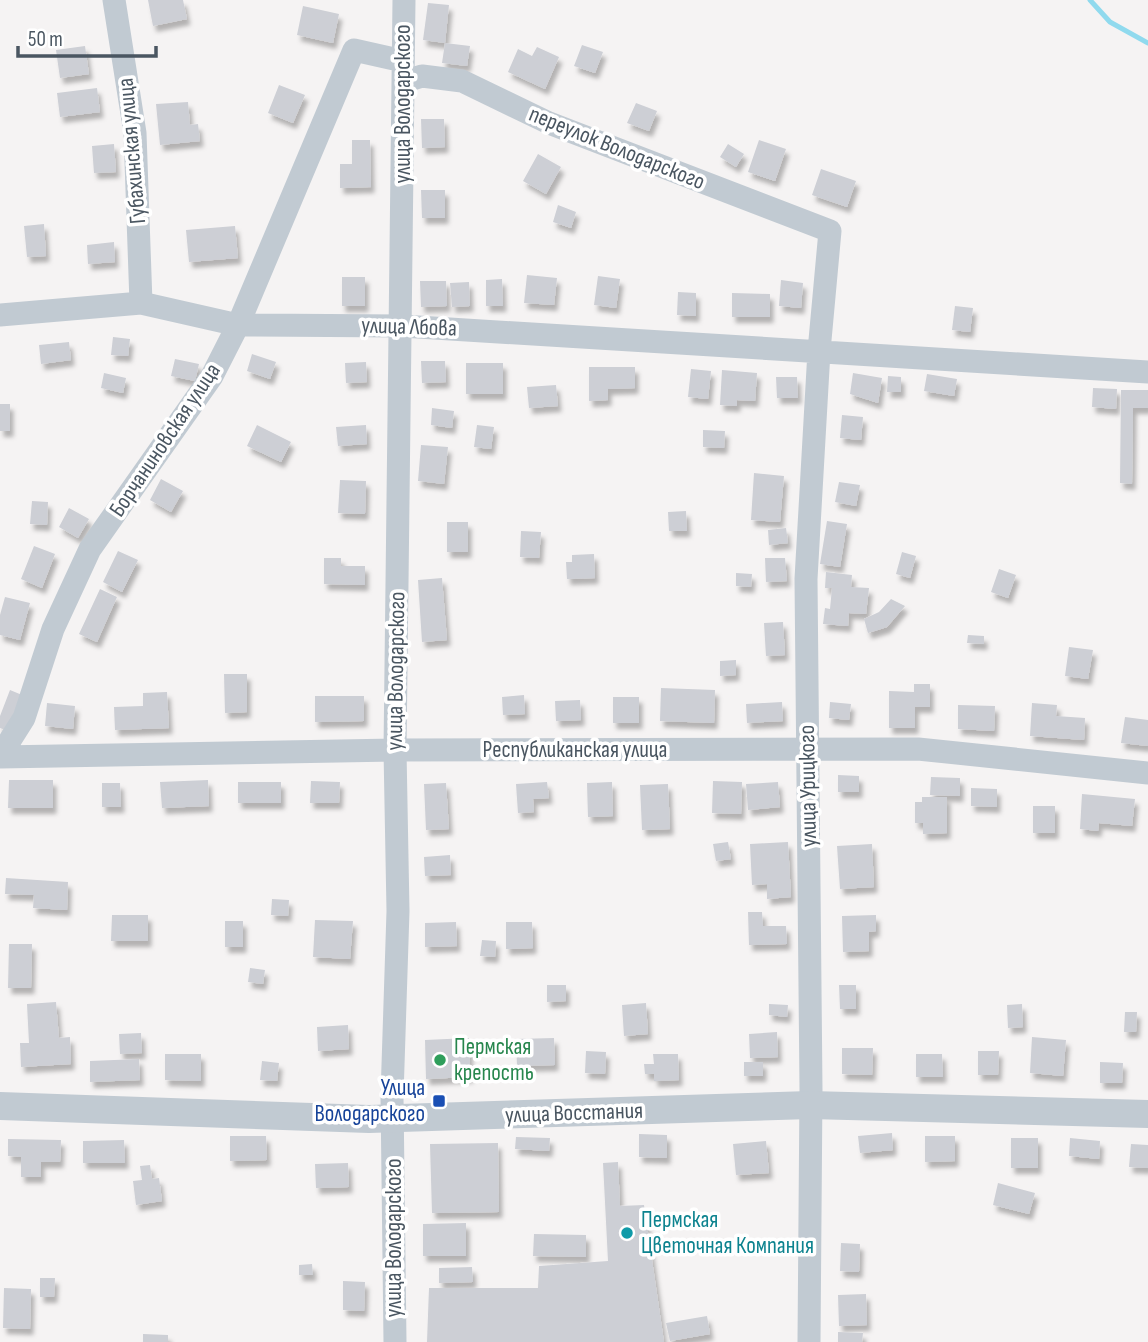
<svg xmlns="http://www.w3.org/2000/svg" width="1148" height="1342" viewBox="0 0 1148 1342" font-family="'Sofia Sans Condensed',sans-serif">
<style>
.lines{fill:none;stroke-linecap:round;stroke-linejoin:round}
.stream{stroke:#90daee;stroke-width:5}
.building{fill:#cdcfd5;filter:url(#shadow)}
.minor{stroke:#c1cad2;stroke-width:23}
.tertiary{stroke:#c1cad2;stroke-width:28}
.leisure-dot{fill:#2e9e5b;stroke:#fff;stroke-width:2.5}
.transit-dot{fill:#1a4fb4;stroke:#fff;stroke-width:2.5}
.culture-dot{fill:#0f9aa8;stroke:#fff;stroke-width:2.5}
.labels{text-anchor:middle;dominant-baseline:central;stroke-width:7;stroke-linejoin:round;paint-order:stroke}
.street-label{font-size:23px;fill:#4a5661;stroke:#fff}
.leisure-label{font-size:23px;fill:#27864d;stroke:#fff;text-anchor:start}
.transit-label{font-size:23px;fill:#164399;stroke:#fff;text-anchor:end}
.culture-label{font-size:23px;fill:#0d838f;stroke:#fff;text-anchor:start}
</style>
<defs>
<filter id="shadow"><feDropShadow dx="3.5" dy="6" stdDeviation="2" flood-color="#0004"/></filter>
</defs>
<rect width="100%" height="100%" fill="#f5f3f3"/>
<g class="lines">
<path class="stream" d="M1090,0L1110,22L1148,43"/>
</g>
<path class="building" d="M148,0H183L187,19L153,26Z
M428,3L449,5L445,43L423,40Z
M303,6L339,14L333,43L297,35Z
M445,43L470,46L467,66L442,63Z
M582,45L603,52L595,73L574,66Z
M85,46L89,74L60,78L56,50Z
M537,47L559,57L545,89L508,72L518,49L532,56Z
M279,85L305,95L293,123L268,113Z
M97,88L100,112L60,117L57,93Z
M188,102L190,125L198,124L200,141L160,145L156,104Z
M636,103L657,111L649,131L627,123Z
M421,119H444L445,147L422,148Z
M352,140H370L371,187L340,188V164H352Z
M759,140L786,149L775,181L748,172Z
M114,144L116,172L94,173L92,146Z
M728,144L744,154L736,167L720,157Z
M538,154L561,167L546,194L523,181Z
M821,169L856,181L847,207L812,195Z
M421,190H445V218H422Z
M558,205L576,212L571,228L553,222Z
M44,224L46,256L27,257L24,226Z
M235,226L238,258L189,262L186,230Z
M114,242L115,262L88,264L87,245Z
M527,275L557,278L554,305L524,303Z
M598,276L620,279L616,308L594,305Z
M342,277H365V306H342Z
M502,279L503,306H486V280Z
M781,280L803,283L801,308L779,306Z
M420,281H446L447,306L421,307Z
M469,282L470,306L452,307L450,283Z
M678,292L696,293V316L677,315Z
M732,293L770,294V317H732Z
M955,306L973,308L970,332L952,330Z
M113,337L130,339L128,356L111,355Z
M69,342L71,360L41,364L39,345Z
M252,354L276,362L270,379L247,371Z
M175,359L199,364L195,381L171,376Z
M421,361H445L446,382L422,383Z
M366,362L367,382L346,383L345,363Z
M466,363H503V394H466Z
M589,367H635V388L608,389V400L589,401Z
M691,369L711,371L708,399L688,397Z
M722,370L757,373L755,401L737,400V406L720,405Z
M104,373L126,378L123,393L101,388Z
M853,373L882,378L878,403L850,394Z
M927,374L957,379L954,396L924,391Z
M888,376L901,377V392H887Z
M776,377H797L798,398H777Z
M556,385L558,406L529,408L527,387Z
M1093,388L1117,389L1116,409L1092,407Z
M1121,390H1148V408H1133L1132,484L1120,483Z
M0,404H10V431H0Z
M432,408L454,411L452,428L431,425Z
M842,415L863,417L861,440L840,438Z
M257,425L291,442L281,462L247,446Z
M366,425L367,444L338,446L336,427Z
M477,425L494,427L491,449L474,447Z
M703,430L725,431L724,448L703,447Z
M421,445L448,447L444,484L418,481Z
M754,473L784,476L780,522L751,520Z
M161,479L183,491L171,512L150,500Z
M340,480L366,481L365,514L338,513Z
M839,482L860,485L856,506L835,502Z
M32,501L48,502L47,525L30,524Z
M69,508L89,519L78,538L59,527Z
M686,511L687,531H669L668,512Z
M827,521L847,524L840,567L820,564Z
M447,522H468V552H447Z
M786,528L788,543L769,545L768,530Z
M521,531L541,532L539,558L520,557Z
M34,546L55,554L42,588L21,579Z
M118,551L138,560L122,592L103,582Z
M902,552L916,556L910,578L896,574Z
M594,554L595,578L567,579L566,562H572V555Z
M324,558H341V566H365V585L324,584Z
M765,558H785L787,581L766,582Z
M999,569L1016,575L1008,598L991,592Z
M826,572L852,575L851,587L869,588L866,614L849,613L848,626L823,624L825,608L830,609L832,588H825Z
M736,573L752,574L751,587L736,586Z
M442,578L447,640L422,642L418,580Z
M100,589L117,597L97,642L79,634Z
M5,597L30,603L20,640L0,635V615Z
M891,599L905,606L887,627L868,633L864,619L879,612Z
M783,622L785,655L766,656L764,623Z
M968,635L984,636V644L967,643Z
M1069,647L1093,650L1088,679L1065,676Z
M736,660V675L720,676V661Z
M224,674H247V712L225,713Z
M914,684H930V707H915V728H889V691L914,692Z
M661,688L715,690L714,723L660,721Z
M10,690L22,695L8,731L0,728V716Z
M167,692L169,728L115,730L114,707L143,706V693Z
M524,695L525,714L503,715L502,697Z
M315,696H364V721L315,722Z
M613,697H639V723H613Z
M580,700L581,720L556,721L555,701Z
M782,702L783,721L747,723L746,704Z
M830,702L851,704L849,720L829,718Z
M47,703L75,706L73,729L45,726Z
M1032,703L1057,705L1056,716L1085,718L1084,740L1030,736Z
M958,705L995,706L994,731L958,729Z
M1125,717L1148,720V746L1121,743Z
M838,775L859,776V792H838Z
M931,777L960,778V796L930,795Z
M9,780H53V808H8Z
M208,780L209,806L162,808L160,782Z
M311,781L340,782L339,803H310Z
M713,781L742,782L741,814L712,813Z
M238,782H281V803H238Z
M547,782L549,798L533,799L534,812L518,813L516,784Z
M612,782L613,816L588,817L587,783Z
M778,782L780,807L748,810L746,784Z
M102,783H120L121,807H102Z
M446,783L449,829L426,830L424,784Z
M668,784L670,829L642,830L640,785Z
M971,788L997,789V807L971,806Z
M1082,794L1135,799L1132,826L1099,823L1098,831L1080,829Z
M922,797H947V833L923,834V823H915V802H922Z
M1033,806H1055V833H1033Z
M728,842L731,859L716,861L713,844Z
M788,842L791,897L767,899V884L752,885L750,844Z
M872,844L874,887L840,889L837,846Z
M450,855L451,875L425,876L424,857Z
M6,878L68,882L67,910L33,908L34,895L5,894Z
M272,899L289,900L288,916L271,915Z
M748,912H762L763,926H786L787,944L749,945Z
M112,915H148V941H111Z
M876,915V931L869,932V951L843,952L842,916Z
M315,920L353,921L350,959L313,957Z
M225,921H243V947H225Z
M456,922L457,946L425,947V923Z
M506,922H532L533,948L506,949Z
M482,940L496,941L495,957L480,956Z
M9,944H32L31,988H8Z
M250,968L265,970L263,984L248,982Z
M547,985H566V1001L547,1002Z
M839,985H856V1009H840Z
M56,1002L59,1038L70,1037L71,1064L21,1067L20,1043H29L27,1004Z
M646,1003L648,1034L624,1036L622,1005Z
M769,1004L788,1005L787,1017L769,1015Z
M1022,1004L1023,1027L1008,1028L1007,1005Z
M1125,1012H1137L1136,1032H1124Z
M348,1025L349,1049L318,1051L317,1027Z
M777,1032L778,1057L750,1058L749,1034Z
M141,1033L142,1053L120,1054L119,1034Z
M1032,1037L1066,1040L1063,1076L1030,1073Z
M469,1038L470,1077L426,1079L425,1040Z
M554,1038L555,1065L517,1066L516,1039Z
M842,1048H873L872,1075L842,1074Z
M586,1051L606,1052L605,1074L585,1073Z
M978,1051H999L998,1075H978Z
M165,1054H201V1081L165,1080Z
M653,1054H678L679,1080L654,1081V1074H645L644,1064H654Z
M916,1054H942L943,1077H916Z
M139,1059L140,1080L90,1082V1061Z
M262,1061L279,1063L277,1081L260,1080Z
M744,1062H763V1076H744Z
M1100,1062L1123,1063L1122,1083H1100Z
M892,1133L893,1150L860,1153L858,1136Z
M639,1134L667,1135V1158L639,1157Z
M230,1136H266L267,1160L230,1161Z
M925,1136H955V1161L925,1162Z
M516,1137L550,1138L549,1151L515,1149Z
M1011,1138H1038V1168H1011Z
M1070,1138L1100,1141L1099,1159L1069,1156Z
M8,1139L61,1140L60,1162H41V1177H21V1157L8,1156Z
M124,1140L125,1163H83V1141Z
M766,1141L769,1173L736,1175L733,1144Z
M498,1143L499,1212L432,1213L430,1144Z
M1131,1144L1148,1145V1168L1129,1167Z
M618,1162L620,1206L644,1205L664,1342H427L429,1288H538L539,1266L608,1261L603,1163Z
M348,1163L349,1187L316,1188L315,1164Z
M150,1165L152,1179L159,1178L162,1201L136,1205L133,1181L142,1180L140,1166Z
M998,1183L1035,1193L1029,1214L993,1205Z
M466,1223V1256H423V1224Z
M534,1234L586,1235V1257L533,1256Z
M841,1243L860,1244L859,1272L840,1271Z
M312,1264L313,1275H299V1265Z
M472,1267L473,1282L439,1283V1268Z
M40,1278H55L54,1297H40Z
M343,1281L365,1282L364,1311L343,1310Z
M4,1288L31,1289L30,1329L3,1328Z
M866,1294L867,1325L839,1326L838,1295Z
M707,1316L710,1334L670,1341L666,1323Z
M838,1332L863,1333L862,1342H838Z
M143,1334L168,1335V1342H143Z"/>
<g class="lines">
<path class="minor" d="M114,0L135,133L141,303
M403,82L422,76L462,81L549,123L830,231L819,351L806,579L811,1089L809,1342
M0,315L141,303L238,325L402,326L1148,372
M0,756L24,718L53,629L90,549L212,376L238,325L354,50L403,61
M0,757L395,750L918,749L1148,773
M395,1342L392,1096L398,911L395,750L404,0"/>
<path class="tertiary" d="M0,1106L369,1119L810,1105L1148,1114"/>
</g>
<circle class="leisure-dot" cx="440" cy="1060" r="7"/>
<rect class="transit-dot" x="432" y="1094" width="14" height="14" rx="3.5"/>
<circle class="culture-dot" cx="627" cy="1233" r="7"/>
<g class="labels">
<g class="street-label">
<text transform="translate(403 104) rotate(-90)">улица Володарского</text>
<text transform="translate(617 148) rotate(22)">переулок Володарского</text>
<text transform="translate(132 151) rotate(-95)">Губахинская улица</text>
<text transform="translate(409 327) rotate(2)">улица Лбова</text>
<text transform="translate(165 440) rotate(-56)">Борчаниновская улица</text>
<text transform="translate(396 671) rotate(-89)">улица Володарского</text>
<text x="575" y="750">Республиканская улица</text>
<text transform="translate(808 786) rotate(-91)">улица Урицкого</text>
<text transform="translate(574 1113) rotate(-2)">улица Восстания</text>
<text transform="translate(394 1238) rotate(-90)">улица Володарского</text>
</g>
<g class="leisure-label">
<text x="454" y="1047">Пермская<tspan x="454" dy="26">крепость</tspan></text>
</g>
<g class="transit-label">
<text x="425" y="1088">Улица<tspan x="425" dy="26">Володарского</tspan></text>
</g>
<g class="culture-label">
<text x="641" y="1220">Пермская<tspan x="641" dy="26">Цветочная Компания</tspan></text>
</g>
</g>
<path d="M18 46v10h138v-10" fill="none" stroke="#4a5661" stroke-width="3.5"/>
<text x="28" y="46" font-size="21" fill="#4a5661" stroke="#ffffff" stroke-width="5" paint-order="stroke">50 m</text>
</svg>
